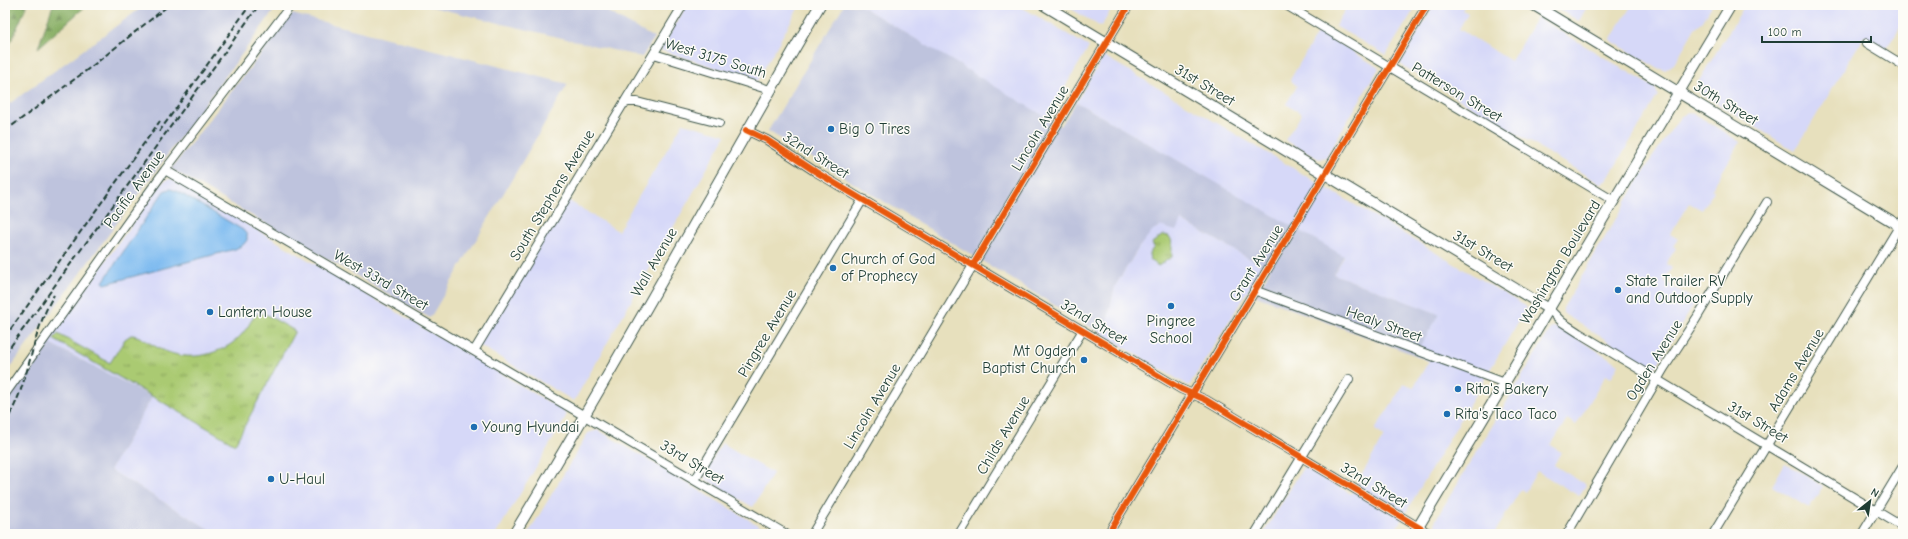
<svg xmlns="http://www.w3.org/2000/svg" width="1908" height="539" viewBox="0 0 1908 539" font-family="'Comic Neue',sans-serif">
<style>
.built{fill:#d6d8f8}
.industrial{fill:#bec3dd}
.grass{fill:url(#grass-tufts);stroke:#648453}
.forest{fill:url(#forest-firs);stroke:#53764c}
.water{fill:#7cbaf0;stroke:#4e7c92}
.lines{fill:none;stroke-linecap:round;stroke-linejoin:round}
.minor-casing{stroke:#3d5549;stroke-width:10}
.major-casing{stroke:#3d5549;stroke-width:12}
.minor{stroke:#fff;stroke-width:8}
.major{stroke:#fff;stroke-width:10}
.rail{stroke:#1f3d34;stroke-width:2;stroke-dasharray:6 3;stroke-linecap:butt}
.cycleway-casing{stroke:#fdfcf7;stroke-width:8}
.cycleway{stroke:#e8590c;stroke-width:6}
.poi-dot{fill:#1f6fb2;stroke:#fdfcf7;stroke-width:1.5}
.labels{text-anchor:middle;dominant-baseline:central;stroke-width:3;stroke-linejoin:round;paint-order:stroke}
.street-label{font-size:15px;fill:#1f3d34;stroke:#fdfcf7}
.poi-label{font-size:15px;fill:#1f3d34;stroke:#fdfcf7;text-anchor:start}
</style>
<defs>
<pattern id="grass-tufts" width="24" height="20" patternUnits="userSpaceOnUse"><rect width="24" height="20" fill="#aaca72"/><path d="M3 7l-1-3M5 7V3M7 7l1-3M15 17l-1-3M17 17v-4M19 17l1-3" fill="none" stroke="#8aa55e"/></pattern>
<pattern id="forest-firs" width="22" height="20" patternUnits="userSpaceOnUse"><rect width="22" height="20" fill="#87ae64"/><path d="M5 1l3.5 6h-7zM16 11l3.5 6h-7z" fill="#6e8f53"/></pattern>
</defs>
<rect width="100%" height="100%" fill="#fdfcf7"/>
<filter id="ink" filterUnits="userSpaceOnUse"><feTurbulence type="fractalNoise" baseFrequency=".025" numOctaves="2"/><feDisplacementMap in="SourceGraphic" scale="8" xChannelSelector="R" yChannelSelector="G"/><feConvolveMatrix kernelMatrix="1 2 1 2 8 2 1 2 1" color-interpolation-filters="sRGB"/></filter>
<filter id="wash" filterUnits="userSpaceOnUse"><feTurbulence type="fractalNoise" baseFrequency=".012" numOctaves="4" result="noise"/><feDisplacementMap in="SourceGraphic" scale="16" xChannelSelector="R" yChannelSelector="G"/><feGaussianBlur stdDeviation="0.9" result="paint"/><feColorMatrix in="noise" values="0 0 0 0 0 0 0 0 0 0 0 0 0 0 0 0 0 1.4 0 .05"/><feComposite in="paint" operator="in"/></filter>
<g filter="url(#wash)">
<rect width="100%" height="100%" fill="#e7e0bd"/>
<path class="built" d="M687,5H800L757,81L660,50Z
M859,5H1018L1089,47L1046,118Z
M1065,5H1114L1101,27Z
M1348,5H1417L1386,55L1335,26Z
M1434,5H1465L1462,10L1468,13L1459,29L1511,61L1537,17L1655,88L1658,95L1607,180L1602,183L1597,182L1400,64Z
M1551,5H1588L1579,21Z
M1632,5H1712L1703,21L1695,28L1674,64L1665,70L1657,68L1610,40Z
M1745,5H1903V22L1886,49L1864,36L1795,151L1700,93L1697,89V84Z
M1319,30L1379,68L1326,157L1319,159L1285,140L1302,114L1286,104L1297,86L1290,80Z
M1104,56L1527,307L1393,534H1263L1304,466L1351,494L1384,436L1375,430L1404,384L1413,388L1429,361L1415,355L1438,314L1333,274L1344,257L1076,102Z
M1687,113L1695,114L1740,142L1712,189L1714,191L1702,210L1689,203L1670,234L1678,239L1673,246L1676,248L1666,264L1672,268L1664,281L1696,301L1656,367L1654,369L1567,316L1563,313V308L1652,158L1680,117Z
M683,123L726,135L574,401L477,344L566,199L618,231Z
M171,179L564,411L566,415L565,419L496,534H217L110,470L152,397L47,342L161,184L166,180Z
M1181,220L1263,266L1189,386L1099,332L1108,318L1115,286L1139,247L1152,230L1160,226Z
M1552,327L1560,328L1619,364L1611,378L1606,375L1576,425L1567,419L1551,445L1561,452L1554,465L1586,485L1579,496L1537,471L1525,492L1521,489L1494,534H1446L1437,528L1435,524L1436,519Z
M598,430L773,534H528L588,433Z
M722,443L773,473L753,507L705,479V472Z
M1785,463L1823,486L1809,508L1772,486Z"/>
<path class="industrial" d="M145,5H278L5,375V107Z
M424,5H603L601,8L654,38L642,57Z
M844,5H859L1061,126L1076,102L1344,256L1333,274L1439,314L1415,355L1256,296L1270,270L1181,220L1176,231L1160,226L1153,230L1139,247L1115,286L1108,318L1099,332L768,131Z
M292,14L568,84L430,318L171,169Z
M47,342L152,397L110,470L217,534H5V398Z"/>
<path class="grass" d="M1163,235L1169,236C1174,243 1171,248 1172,257L1158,266L1150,259L1149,254L1154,247L1152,243Z
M260,313L267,315L295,331L235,444L53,339L58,334L110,363L125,339L131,335C139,335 146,341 153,345C173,357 195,360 217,351C229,347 239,339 246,329C251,323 252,316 260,313Z"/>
<path class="forest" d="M5,5H27L5,55Z
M53,5H87L38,48Z"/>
<path class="water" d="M170,189L177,191L243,230L247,235V240L243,245L235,249L105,284L103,282L164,191Z"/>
</g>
<g filter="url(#ink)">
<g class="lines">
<defs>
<path id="minor" d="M1286,5L1614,201
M1867,43L1903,65
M654,54L770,90
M624,104L628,102H637L719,123
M746,130L767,140L816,172L1181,389L1206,400L1430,534
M165,170L786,534
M1254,290L1505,383
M1549,309L1562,322L1579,333L1903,527
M474,351L683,5
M5,394L165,170L291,5
M695,480L863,199
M812,534L1129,5
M959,534L1083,330
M1108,534L1427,5
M1255,534L1349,379
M1567,534L1664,368L1696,319L1767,202
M1713,534L1903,220
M1862,534L1903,466"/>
<path id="major" d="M1044,5L1549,309
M1534,5L1903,228
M514,534C620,360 717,181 820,5
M1414,534L1731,5"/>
</defs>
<use href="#minor" class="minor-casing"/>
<use href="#major" class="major-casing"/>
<use href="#minor" class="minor"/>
<use href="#major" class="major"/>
<path class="rail" d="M5,131L91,67L169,5
M159,132L250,5
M5,337L160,121
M5,354L259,5
M5,423C31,382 30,335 54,295"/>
<defs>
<path id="cycleway" d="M746,130L767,140L816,172L1181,389L1206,400L1430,534
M973,265L1129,5
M1108,534L1427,5"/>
</defs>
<use href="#cycleway" class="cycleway-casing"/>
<use href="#cycleway" class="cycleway"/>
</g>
</g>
<g class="poi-dot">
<circle cx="831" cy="129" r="4"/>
<circle cx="833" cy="268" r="4"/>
<circle cx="1618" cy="290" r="4"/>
<circle cx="1171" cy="306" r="4"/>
<circle cx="210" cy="312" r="4"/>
<circle cx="1084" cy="360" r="4"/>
<circle cx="1458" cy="389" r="4"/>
<circle cx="1447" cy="414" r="4"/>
<circle cx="474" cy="427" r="4"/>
<circle cx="271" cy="479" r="4"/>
</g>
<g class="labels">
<g class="street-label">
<text transform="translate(716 58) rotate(17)">West 3175 South</text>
<text transform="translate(1205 85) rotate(31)">31st Street</text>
<text transform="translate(1457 92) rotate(31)">Patterson Street</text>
<text transform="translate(1726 103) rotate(31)">30th Street</text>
<text transform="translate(1040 128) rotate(-59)">Lincoln Avenue</text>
<text transform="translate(816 155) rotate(32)">32nd Street</text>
<text transform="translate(134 189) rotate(-54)">Pacific Avenue</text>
<text transform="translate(552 195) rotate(-59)">South Stephens Avenue</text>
<text transform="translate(1483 251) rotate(31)">31st Street</text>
<text transform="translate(654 262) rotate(-60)">Wall Avenue</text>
<text transform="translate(1560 262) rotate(-59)">Washington Boulevard</text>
<text transform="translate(1256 263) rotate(-58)">Grant Avenue</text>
<text transform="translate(381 280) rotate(30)">West 33rd Street</text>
<text transform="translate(1094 322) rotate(31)">32nd Street</text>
<text transform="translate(1384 324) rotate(20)">Healy Street</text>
<text transform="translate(767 333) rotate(-59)">Pingree Avenue</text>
<text transform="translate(1654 360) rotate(-58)">Ogden Avenue</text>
<text transform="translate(1796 370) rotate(-59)">Adams Avenue</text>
<text transform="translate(872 406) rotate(-59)">Lincoln Avenue</text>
<text transform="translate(1758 422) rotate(31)">31st Street</text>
<text transform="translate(1003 435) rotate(-59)">Childs Avenue</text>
<text transform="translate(692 462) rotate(31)">33rd Street</text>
<text transform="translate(1374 485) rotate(31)">32nd Street</text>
</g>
<g class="poi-label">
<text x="839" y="129">Big O Tires</text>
<text x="841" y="259">Church of God<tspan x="841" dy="17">of Prophecy</tspan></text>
<text x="1626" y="281">State Trailer RV<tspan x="1626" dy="17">and Outdoor Supply</tspan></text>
<text x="218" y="312">Lantern House</text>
<text x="1171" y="321" text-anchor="middle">Pingree<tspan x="1171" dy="17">School</tspan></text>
<text x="1076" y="351" text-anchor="end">Mt Ogden<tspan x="1076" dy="17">Baptist Church</tspan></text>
<text x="1466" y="389">Rita's Bakery</text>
<text x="1455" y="414">Rita's Taco Taco</text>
<text x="482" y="427">Young Hyundai</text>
<text x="279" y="479">U-Haul</text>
</g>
</g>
<rect width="1908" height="539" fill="none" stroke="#fdfcf7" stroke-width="20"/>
<g transform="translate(1870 501) rotate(30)" stroke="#fdfcf7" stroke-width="3" paint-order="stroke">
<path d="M0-3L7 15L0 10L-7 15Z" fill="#1f3d34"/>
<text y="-6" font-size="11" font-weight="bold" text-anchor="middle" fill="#1f3d34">N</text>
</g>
<path d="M1762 36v6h109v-6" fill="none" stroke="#1f3d34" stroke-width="2"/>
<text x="1768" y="36" font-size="12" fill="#1f3d34" stroke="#fdfcf7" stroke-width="3" paint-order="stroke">100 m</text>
</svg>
